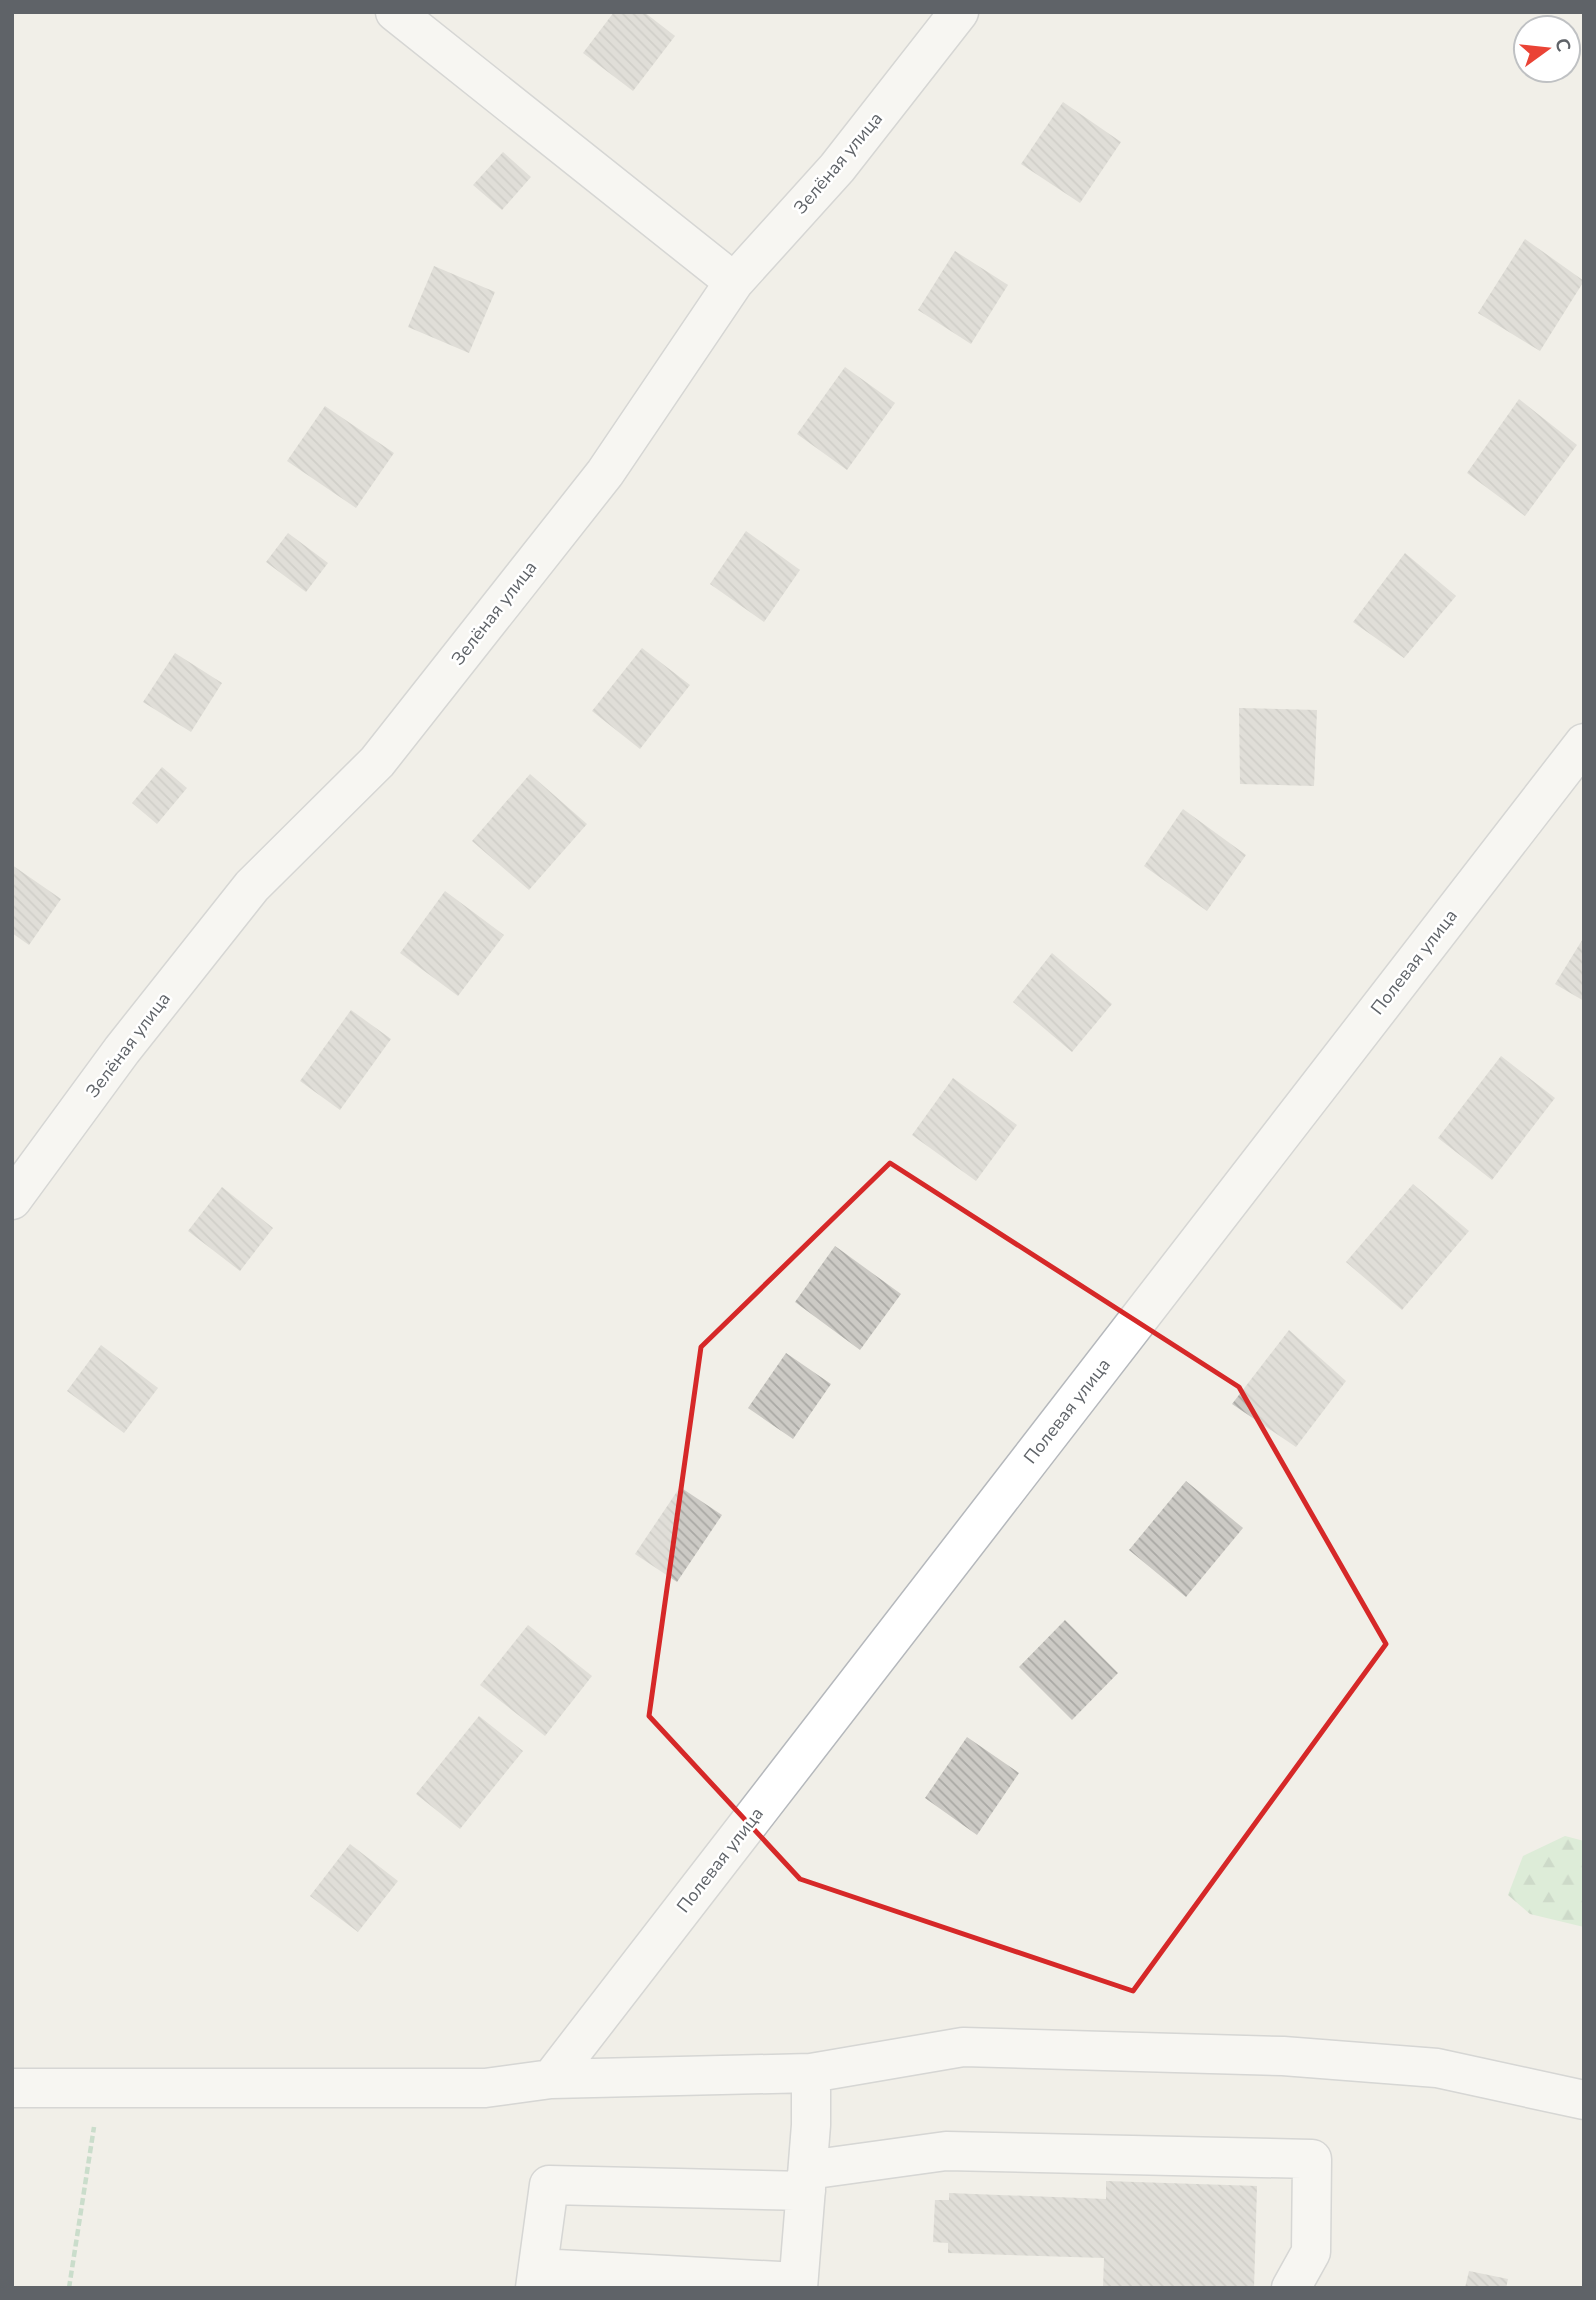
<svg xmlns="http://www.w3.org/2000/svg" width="1596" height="2300" viewBox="0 0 1596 2300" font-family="'Nunito Sans',sans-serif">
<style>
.forest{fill:url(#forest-firs)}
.building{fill:url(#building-back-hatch)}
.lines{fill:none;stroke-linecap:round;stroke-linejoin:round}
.minor-casing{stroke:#b5b8bc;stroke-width:41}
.path{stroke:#9cc7a9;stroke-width:4.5;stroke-dasharray:7 3.5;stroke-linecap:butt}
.minor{stroke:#fff;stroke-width:38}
.marked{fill:none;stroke:#d62828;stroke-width:5;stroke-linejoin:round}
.labels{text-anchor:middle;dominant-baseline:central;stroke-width:5;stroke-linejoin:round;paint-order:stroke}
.street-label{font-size:18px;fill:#5f6368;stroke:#fff}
</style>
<defs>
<pattern id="forest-firs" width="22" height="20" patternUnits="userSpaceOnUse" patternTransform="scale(1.75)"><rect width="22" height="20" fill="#c5e8c5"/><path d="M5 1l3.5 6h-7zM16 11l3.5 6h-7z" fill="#a3c0a4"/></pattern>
<pattern id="building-back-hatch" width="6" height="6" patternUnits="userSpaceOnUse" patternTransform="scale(1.75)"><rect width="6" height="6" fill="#cccac5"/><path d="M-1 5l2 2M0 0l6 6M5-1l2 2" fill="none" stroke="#a9a8a4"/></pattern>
</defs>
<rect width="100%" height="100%" fill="#f1efe8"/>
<path class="forest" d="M1565,1836L1584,1841V1927L1530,1914L1508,1895L1523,1856Z"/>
<path class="building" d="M614,12H644L675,36L633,91L583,53Z
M1063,102L1121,142L1080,203L1021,164Z
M503,152L531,177L502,210L473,185Z
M1525,239L1584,281L1540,351L1478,313Z
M955,251L1008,285L971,344L918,310Z
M434,266L495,292L469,353L408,327Z
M845,367L895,403L847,470L797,434Z
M1519,399L1577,445L1525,516L1467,473Z
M325,406L394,453L356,508L287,461Z
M746,531L800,570L764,622L710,584Z
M288,533L328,563L306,592L266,562Z
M1405,553L1456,596L1404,658L1353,622Z
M642,648L690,685L640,749L592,711Z
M175,653L222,683L191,732L143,702Z
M1239,708L1317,710L1314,786L1240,784Z
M162,767L187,788L157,824L132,803Z
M530,774L587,824L529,890L472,841Z
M1183,809L1246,855L1207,911L1144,866Z
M12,865L61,899L29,945L12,933Z
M445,891L504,935L458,996L400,953Z
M1584,937V1001L1555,984Z
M1052,953L1112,1004L1072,1052L1013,1002Z
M351,1010L391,1039L340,1110L300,1081Z
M1501,1056L1555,1098L1492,1180L1438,1138Z
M953,1078L1017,1125L976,1181L912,1135Z
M1413,1184L1469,1231L1402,1310L1346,1262Z
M222,1187L273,1228L240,1271L188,1231Z
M835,1246L901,1294L860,1350L795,1302Z
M1289,1330L1346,1381L1296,1447L1232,1404Z
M101,1345L158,1388L124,1433L67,1391Z
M786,1353L831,1384L793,1439L748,1408Z
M1186,1481L1243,1528L1186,1597L1129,1550Z
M680,1487L722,1515L677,1582L635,1554Z
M1065,1620L1118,1673L1072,1720L1019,1667Z
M528,1625L592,1676L545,1736L480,1685Z
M479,1716L523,1751L460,1829L416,1794Z
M967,1737L1019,1773L977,1835L925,1798Z
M350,1844L398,1881L358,1932L310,1896Z
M1106,2181L1257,2186L1254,2288H1103L1104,2258L948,2253V2243L933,2242L935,2200H949V2193L1106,2199Z
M1469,2271L1508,2279L1506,2288H1465Z"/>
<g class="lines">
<defs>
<path id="minor" d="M395,12L734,282
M12,1200L122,1050L252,886L377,762L605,473L734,282L837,168L959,12
M551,2079L1584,743
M12,2088H485L551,2079L811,2073L963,2047L1283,2056L1437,2068L1584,2100
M808,2170L946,2151L1312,2159L1311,2252L1291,2288
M538,2268L798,2282
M535,2288L549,2185L806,2191
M798,2288L811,2125V2073"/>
</defs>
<use href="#minor" class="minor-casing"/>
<path class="path" d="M69,2288L94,2127"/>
<use href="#minor" class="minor"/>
</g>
<path d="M0 0H1596V2300H0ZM890,1163L1239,1387L1386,1644L1133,1991L800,1879L649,1716L701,1347Z" fill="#f1efe8" fill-opacity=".55" fill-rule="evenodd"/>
<path class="marked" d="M890,1163L1239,1387L1386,1644L1133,1991L800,1879L649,1716L701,1347Z"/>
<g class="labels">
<g class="street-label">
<text transform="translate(838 163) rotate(-50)">Зелёная улица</text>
<text transform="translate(494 613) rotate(-52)">Зелёная улица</text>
<text transform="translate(1414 962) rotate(-52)">Полевая улица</text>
<text transform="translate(128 1045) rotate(-53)">Зелёная улица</text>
<text transform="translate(1067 1411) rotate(-52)">Полевая улица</text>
<text transform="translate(720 1860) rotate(-52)">Полевая улица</text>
</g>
</g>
<rect width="1596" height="2300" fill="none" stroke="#5f6368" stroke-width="28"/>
<g transform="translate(1547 49) rotate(75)"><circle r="33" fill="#ffffff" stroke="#bfc1c3" stroke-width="2"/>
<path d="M0-5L12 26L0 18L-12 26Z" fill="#ea4335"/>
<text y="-10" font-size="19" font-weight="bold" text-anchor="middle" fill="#5f6368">С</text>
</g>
</svg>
